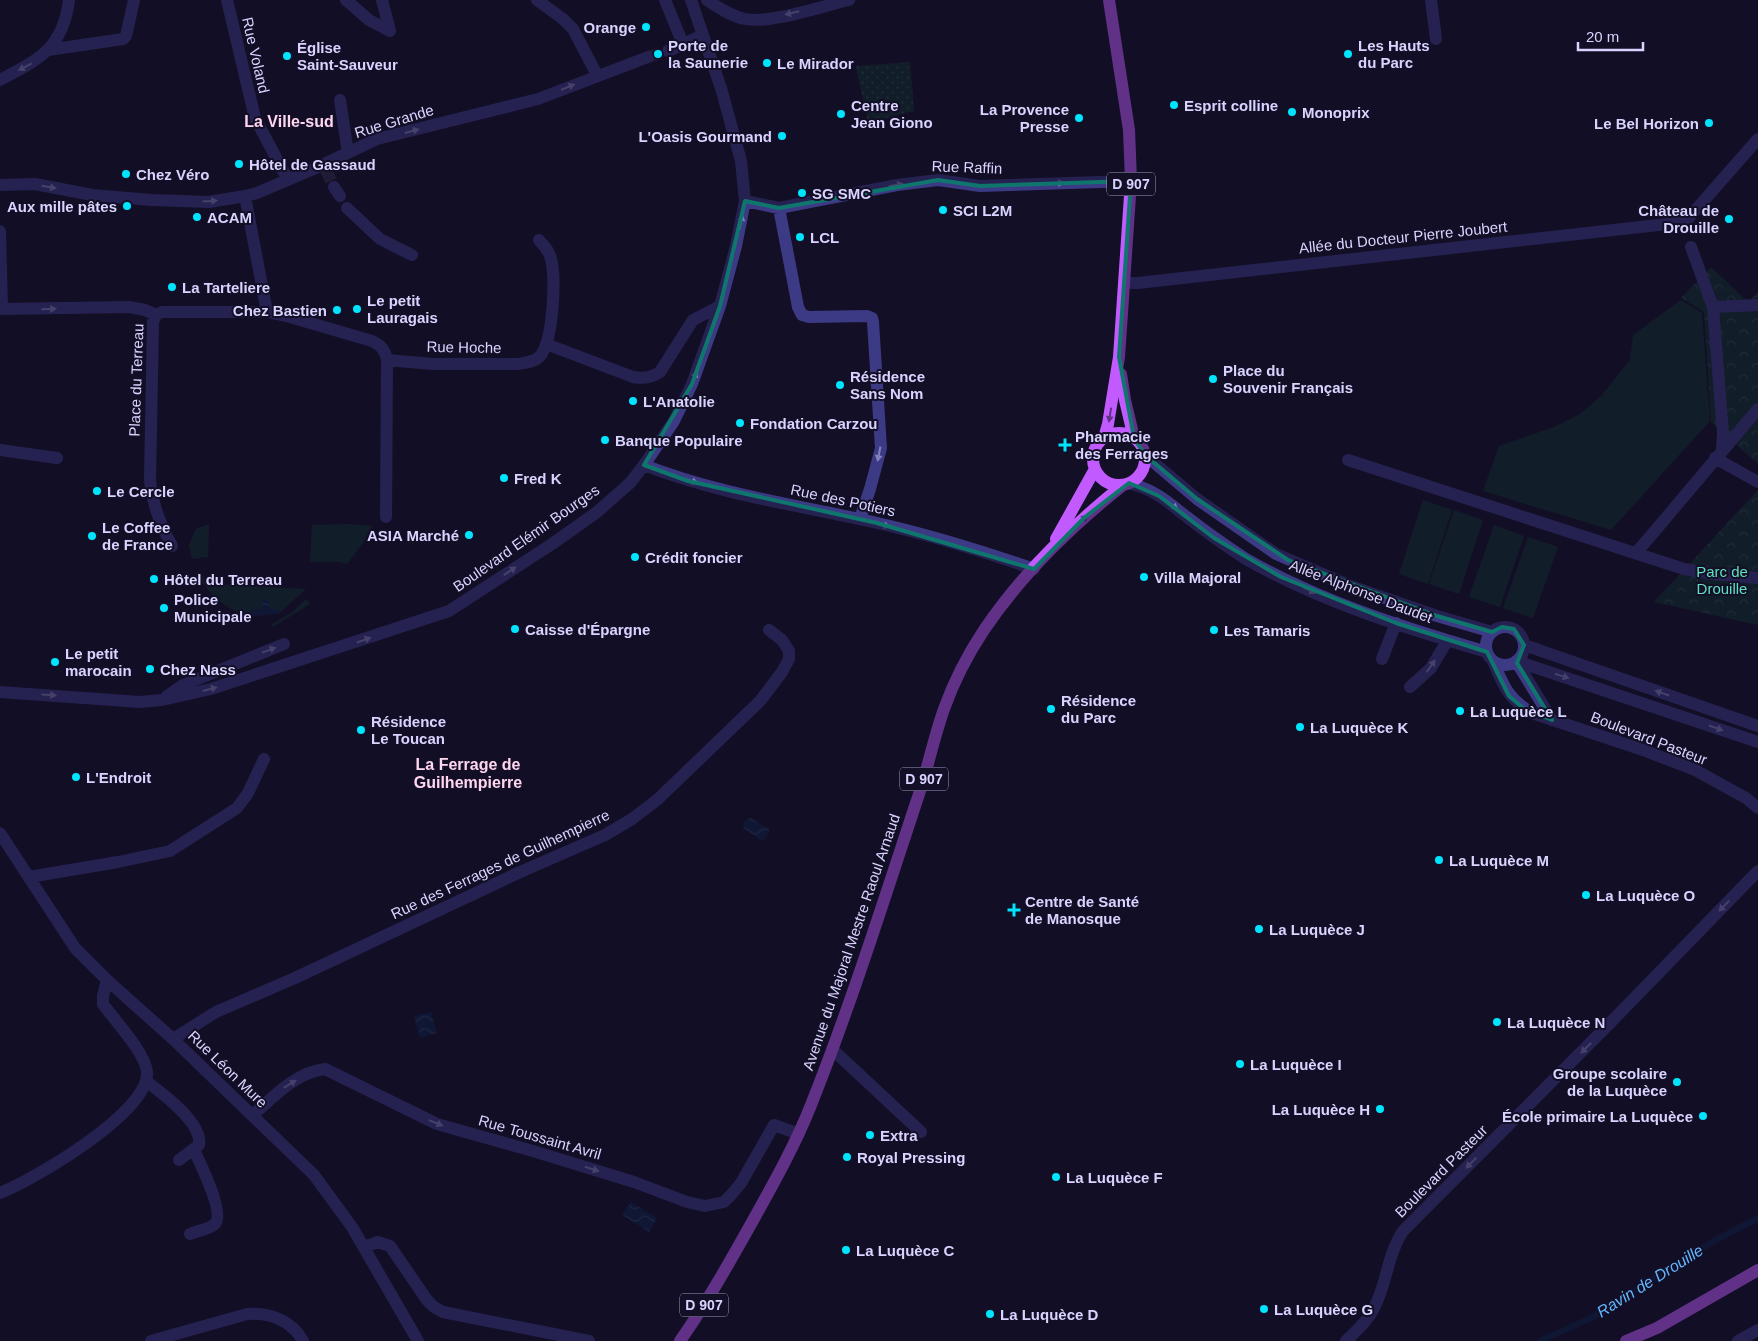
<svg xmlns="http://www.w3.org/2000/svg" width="1758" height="1341" viewBox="0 0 1758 1341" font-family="Helvetica,sans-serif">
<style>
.grass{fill:#12302f}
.park{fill:url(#park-crowns)}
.garden{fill:url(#garden-dots)}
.water{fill:url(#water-waves)}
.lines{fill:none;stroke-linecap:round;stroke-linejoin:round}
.stream{stroke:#0c2248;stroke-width:6}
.minor-tunnel{stroke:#312d47;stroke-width:12;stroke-dasharray:12 6;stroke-linecap:butt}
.minor{stroke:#3d3a85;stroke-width:12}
.major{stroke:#c25bff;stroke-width:12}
.oneway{fill:#837fbc}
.oneway2{fill:#623188}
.marked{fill:none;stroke:#0f766e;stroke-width:4;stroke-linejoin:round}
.poi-dot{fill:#00e5ff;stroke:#130f26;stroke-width:2}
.labels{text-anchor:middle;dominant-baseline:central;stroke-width:4;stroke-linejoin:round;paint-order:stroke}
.shield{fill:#130f26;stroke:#9e99be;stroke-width:1}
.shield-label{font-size:14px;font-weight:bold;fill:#d9d4ff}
.poi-label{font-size:15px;font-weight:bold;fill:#d9d4ff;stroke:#130f26;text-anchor:start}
.street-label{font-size:15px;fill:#d9d4ff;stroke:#130f26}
.park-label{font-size:15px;fill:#5fe0c0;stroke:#130f26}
.neighbourhood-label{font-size:16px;font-weight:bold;fill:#ffd6f0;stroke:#130f26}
.water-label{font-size:16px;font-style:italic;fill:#62b6ff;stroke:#130f26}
</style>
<defs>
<pattern id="park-crowns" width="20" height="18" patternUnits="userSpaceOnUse" patternTransform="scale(1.25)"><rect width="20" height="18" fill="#12302f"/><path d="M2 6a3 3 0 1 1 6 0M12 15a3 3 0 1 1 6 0" fill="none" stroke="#344d4e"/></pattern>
<pattern id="garden-dots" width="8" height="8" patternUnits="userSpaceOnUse" patternTransform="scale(1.25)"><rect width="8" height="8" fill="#12302f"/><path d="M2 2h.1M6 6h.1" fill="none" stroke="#344d4e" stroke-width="1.8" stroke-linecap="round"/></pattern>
<pattern id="water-waves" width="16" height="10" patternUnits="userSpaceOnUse" patternTransform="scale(1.25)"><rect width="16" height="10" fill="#0c2248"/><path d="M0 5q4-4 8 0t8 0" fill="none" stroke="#2f4163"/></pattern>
</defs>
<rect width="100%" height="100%" fill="#130f26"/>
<path class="grass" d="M1681,300L1702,313L1710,421L1611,530L1483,491L1499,446L1554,427L1580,414L1601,396L1630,360L1633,335Z
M1423,500L1452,510L1428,584L1399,574Z
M1454,510L1483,520L1459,594L1429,584Z
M209,524L208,557L192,559L189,545L196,529Z
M350,524L372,526L363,543L347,564L339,562H310L312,525Z
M1494,525L1524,536L1500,607L1469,597Z
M1528,537L1558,547L1533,618L1503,608Z
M195,572H201L205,581L214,584L306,589L278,614V609H269L262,600V609L251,610V616C225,610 209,594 195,572Z
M306,599L310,603L307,606L273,627L272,624L291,613Z"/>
<path class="park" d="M1711,267L1748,302L1758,292V464L1711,422L1704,312L1681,298Z
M1758,490V625L1654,602Z"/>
<path class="garden" d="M910,62L914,111L868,123L856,66Z"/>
<path class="water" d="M262,600H269V609H279L278,614L251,616L250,610L262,609Z
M751,818L769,829V831L764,840H761L744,829L743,824L747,819Z
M431,1012L437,1033L420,1038L414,1016Z
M631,1202L657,1218L649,1232L622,1215Z"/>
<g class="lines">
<path class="stream" d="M1540,1341L1593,1317L1714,1241L1758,1218"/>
<path class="minor-tunnel" d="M648,57L668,51
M326,170L334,187"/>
<path class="minor" d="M227,0L255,118L288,180
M346,0L369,20L390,31
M382,0L390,31
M537,0L563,19L573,29L597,75
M665,0L683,44
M707,0C719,8 731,16 745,19C770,24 823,6 849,0
M1431,0L1436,39
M48,50L123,39L126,36L134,0
M668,51L703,35
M0,80C40,59 63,48 69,0
M340,100L348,153
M0,185L35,184L92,195L151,200L209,202L245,196L257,193L318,167L377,139L538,99L648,57
M334,187L340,196
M245,196L267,312
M745,201L779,208L897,185L938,180L980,186L1131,181
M347,208L380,239L412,255
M779,208L798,307L802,315L809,317L867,316L872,318L873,322L881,448L870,489L860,519
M0,231L2,309
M1691,247L1713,307
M1124,283H1138L1685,222L1758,139
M0,309L129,307L145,310L156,315
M546,344L633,377C643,379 651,378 660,372L693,320L720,306
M387,360L433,364H517C525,363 536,362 541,355C553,339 557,274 550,256C548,249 543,245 539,240
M0,450L57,458
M1722,450L1723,433L1713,307L1758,305
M1145,455L1197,499L1276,554L1353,587L1437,616L1492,632
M1715,458L1758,482
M1348,460L1684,569L1712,574L1758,578
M644,465C718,494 797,505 873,522C927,534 982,551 1034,569
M1129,483C1137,486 1146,488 1154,493C1166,499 1176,509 1187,517C1206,532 1226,546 1246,559C1321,602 1405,628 1487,652
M172,546C161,526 152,503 150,480L153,322L156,315L162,312H267L290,317L372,341C381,345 385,350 387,360L386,517
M1637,552L1758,409
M1486 646a19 19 0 1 1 38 0a19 19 0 1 1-38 0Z
M1524,645L1758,726
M1382,659L1396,623
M1493,661C1503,685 1508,699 1532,713L1643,750L1695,770L1746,798L1758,808
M1516,661L1758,742
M1516,661L1552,720
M1410,687L1431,668L1447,641
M0,692L140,702L162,700L211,689L449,611L552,544L597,512L630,483L644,465L674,421L692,384L720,306L736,246L745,201L741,161L721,88L691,0
M166,697L183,685L284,644
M0,833L75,948L107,980L173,1039L314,1175L352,1227L418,1341
M29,877L118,862L170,851L237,808L248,793L264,759
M173,1039L216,1012L295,978L518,873L605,835L632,819L657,800L760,701L782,672L789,659V651L782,640L769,630
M832,1049L921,1132
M146,1081C162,1093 203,1123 199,1145L179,1160
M253,1115C273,1097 296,1072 325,1069L437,1124L533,1151L634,1182L687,1202L705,1206L724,1202L731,1195L741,1183L774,1125L799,1134
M0,1193C33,1180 150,1112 147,1072C145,1052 115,1021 103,1004V996L107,980
M190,1234C197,1231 210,1229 215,1224C225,1213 200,1163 194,1150
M364,1247L378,1242L390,1246L427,1300L434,1307L443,1312L589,1341
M151,1341L247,1314C270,1312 292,1321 303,1341
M1346,1341C1356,1331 1368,1321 1374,1308C1387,1284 1387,1255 1403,1231L1610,1023L1758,871
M1738,1341L1758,1330"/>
<path class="major" d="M1121,374L1125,400L1134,438
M1093 459a26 26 0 1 1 52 0a26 26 0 1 1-52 0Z
M1104,438L1108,424L1119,357L1131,181L1129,130L1109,0
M1056,539L1095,469
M680,1341C708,1301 732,1258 756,1215C776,1179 796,1143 811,1105C850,1007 883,903 916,803C927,772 933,740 944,709C954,681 968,654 984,630C1020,576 1073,525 1123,485
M1626,1341L1657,1328L1758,1270"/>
</g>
<defs><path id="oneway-solid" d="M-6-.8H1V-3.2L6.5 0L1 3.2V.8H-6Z" transform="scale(1.25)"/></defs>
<g class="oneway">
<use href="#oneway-solid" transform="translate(792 13) rotate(167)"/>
<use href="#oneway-solid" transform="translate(25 67) rotate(152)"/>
<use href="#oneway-solid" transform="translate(568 87) rotate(-22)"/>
<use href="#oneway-solid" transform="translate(412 131) rotate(-15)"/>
<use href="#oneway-solid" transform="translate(1057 183) rotate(-2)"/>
<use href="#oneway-solid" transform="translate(896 185) rotate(-10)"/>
<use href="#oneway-solid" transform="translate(49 187) rotate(10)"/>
<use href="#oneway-solid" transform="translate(210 201) rotate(-4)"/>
<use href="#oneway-solid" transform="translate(741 222) rotate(-78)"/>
<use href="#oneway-solid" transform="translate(49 309) rotate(-2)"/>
<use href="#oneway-solid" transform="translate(694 378) rotate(-70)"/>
<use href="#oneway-solid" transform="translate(879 454) rotate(101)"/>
<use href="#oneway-solid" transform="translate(691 481) rotate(15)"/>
<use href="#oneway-solid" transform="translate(1172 505) rotate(38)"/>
<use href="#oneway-solid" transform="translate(883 525) rotate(15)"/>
<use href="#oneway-solid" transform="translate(510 571) rotate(-33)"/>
<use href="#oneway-solid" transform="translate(1309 590) rotate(25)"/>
<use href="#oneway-solid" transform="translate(364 640) rotate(-19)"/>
<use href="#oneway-solid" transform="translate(269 650) rotate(-20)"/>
<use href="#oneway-solid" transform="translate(1431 666) rotate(-55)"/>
<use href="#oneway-solid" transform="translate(1562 676) rotate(18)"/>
<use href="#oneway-solid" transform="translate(210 689) rotate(-15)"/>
<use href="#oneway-solid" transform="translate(1662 693) rotate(-161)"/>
<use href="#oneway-solid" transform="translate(49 695) rotate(4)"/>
<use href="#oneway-solid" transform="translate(1716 728) rotate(19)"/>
<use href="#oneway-solid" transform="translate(1724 906) rotate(134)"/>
<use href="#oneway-solid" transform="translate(1586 1048) rotate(135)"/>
<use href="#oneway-solid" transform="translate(290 1084) rotate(-32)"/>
<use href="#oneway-solid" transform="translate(436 1123) rotate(22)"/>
<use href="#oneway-solid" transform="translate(1471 1163) rotate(135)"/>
<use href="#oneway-solid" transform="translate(592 1169) rotate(17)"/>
</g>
<g class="oneway2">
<use href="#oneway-solid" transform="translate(1110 415) rotate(99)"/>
<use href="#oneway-solid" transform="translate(1082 520) rotate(-43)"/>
</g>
<path d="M0 0H1758V1341H0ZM938,180L980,186L1131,181L1119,357L1134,438L1145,455L1197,499L1288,560L1437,616L1492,632L1502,627L1514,629L1524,645L1517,663L1552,720L1523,708L1509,696L1487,652L1396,623L1281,577L1214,538L1159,496L1129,483L1085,517L1034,569L877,523L688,481L644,465L692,384L720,306L745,201L779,208Z" fill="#130f26" fill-opacity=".55" fill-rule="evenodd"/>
<path class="marked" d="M938,180L980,186L1131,181L1119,357L1134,438L1145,455L1197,499L1288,560L1437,616L1492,632L1502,627L1514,629L1524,645L1517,663L1552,720L1523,708L1509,696L1487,652L1396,623L1281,577L1214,538L1159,496L1129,483L1085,517L1034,569L877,523L688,481L644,465L692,384L720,306L745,201L779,208Z"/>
<g class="poi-dot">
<circle cx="646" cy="27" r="5"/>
<circle cx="658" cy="54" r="5"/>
<circle cx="1348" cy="54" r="5"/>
<circle cx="287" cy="56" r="5"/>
<circle cx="767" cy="63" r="5"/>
<circle cx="1174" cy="105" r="5"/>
<circle cx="1292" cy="112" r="5"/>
<circle cx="841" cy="114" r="5"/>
<circle cx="1079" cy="118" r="5"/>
<circle cx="1709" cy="123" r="5"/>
<circle cx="782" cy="136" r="5"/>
<circle cx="239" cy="164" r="5"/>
<circle cx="126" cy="174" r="5"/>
<circle cx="802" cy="193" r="5"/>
<circle cx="127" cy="206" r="5"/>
<circle cx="943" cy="210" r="5"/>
<circle cx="197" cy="217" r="5"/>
<circle cx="1729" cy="219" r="5"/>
<circle cx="800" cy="237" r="5"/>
<circle cx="172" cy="287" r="5"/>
<circle cx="357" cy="309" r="5"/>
<circle cx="337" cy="310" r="5"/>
<circle cx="1213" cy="379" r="5"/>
<circle cx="840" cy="385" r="5"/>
<circle cx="633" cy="401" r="5"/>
<circle cx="740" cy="423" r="5"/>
<circle cx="605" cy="440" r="5"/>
<path d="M1062.5 437.5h5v5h5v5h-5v5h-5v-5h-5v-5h5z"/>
<circle cx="504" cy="478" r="5"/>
<circle cx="97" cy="491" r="5"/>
<circle cx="469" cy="535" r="5"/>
<circle cx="92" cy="536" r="5"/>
<circle cx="635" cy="557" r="5"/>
<circle cx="1144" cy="577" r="5"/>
<circle cx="154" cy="579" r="5"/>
<circle cx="164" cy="608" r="5"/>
<circle cx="515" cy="629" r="5"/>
<circle cx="1214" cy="630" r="5"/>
<circle cx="55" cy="662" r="5"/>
<circle cx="150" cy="669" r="5"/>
<circle cx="1051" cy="709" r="5"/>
<circle cx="1460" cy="711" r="5"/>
<circle cx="1300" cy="727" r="5"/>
<circle cx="361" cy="730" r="5"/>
<circle cx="76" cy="777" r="5"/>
<circle cx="1439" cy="860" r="5"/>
<circle cx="1586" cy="895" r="5"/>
<path d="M1011.5 902.5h5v5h5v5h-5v5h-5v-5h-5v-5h5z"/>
<circle cx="1259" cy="929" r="5"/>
<circle cx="1497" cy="1022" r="5"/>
<circle cx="1240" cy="1064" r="5"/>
<circle cx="1677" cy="1082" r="5"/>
<circle cx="1380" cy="1109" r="5"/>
<circle cx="1703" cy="1116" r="5"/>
<circle cx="870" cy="1135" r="5"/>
<circle cx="847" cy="1157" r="5"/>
<circle cx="1056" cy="1177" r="5"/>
<circle cx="846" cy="1250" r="5"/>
<circle cx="1264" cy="1309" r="5"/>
<circle cx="990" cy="1314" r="5"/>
</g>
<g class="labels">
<g class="shield">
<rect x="1107" y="172.5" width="48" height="23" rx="4"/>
<rect x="900" y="767.5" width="48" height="23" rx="4"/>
<rect x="680" y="1293.5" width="48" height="23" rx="4"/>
</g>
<g class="shield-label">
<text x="1131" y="184">D 907</text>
<text x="924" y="779">D 907</text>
<text x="704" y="1305">D 907</text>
</g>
<g class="poi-label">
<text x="636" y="27" text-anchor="end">Orange</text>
<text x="668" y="45">Porte de<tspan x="668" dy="17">la Saunerie</tspan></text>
<text x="1358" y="45">Les Hauts<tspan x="1358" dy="17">du Parc</tspan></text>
<text x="297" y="47">Église<tspan x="297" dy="17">Saint-Sauveur</tspan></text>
<text x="777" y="63">Le Mirador</text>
<text x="851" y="105">Centre<tspan x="851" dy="17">Jean Giono</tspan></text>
<text x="1184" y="105">Esprit colline</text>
<text x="1069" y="109" text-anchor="end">La Provence<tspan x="1069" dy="17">Presse</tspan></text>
<text x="1302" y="112">Monoprix</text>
<text x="1699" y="123" text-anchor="end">Le Bel Horizon</text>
<text x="772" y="136" text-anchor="end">L'Oasis Gourmand</text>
<text x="249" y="164">Hôtel de Gassaud</text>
<text x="136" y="174">Chez Véro</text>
<text x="812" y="193">SG SMC</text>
<text x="117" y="206" text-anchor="end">Aux mille pâtes</text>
<text x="953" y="210">SCI L2M</text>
<text x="1719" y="210" text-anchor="end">Château de<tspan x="1719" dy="17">Drouille</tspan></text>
<text x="207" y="217">ACAM</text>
<text x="810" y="237">LCL</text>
<text x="182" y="287">La Tarteliere</text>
<text x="367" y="300">Le petit<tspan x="367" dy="17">Lauragais</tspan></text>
<text x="327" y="310" text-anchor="end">Chez Bastien</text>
<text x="1223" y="370">Place du<tspan x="1223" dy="17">Souvenir Français</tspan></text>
<text x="850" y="376">Résidence<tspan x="850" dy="17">Sans Nom</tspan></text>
<text x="643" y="401">L'Anatolie</text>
<text x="750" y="423">Fondation Carzou</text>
<text x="1075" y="436">Pharmacie<tspan x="1075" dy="17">des Ferrages</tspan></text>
<text x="615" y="440">Banque Populaire</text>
<text x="514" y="478">Fred K</text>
<text x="107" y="491">Le Cercle</text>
<text x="102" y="527">Le Coffee<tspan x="102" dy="17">de France</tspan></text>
<text x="459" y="535" text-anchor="end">ASIA Marché</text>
<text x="645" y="557">Crédit foncier</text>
<text x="1154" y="577">Villa Majoral</text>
<text x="164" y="579">Hôtel du Terreau</text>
<text x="174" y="599">Police<tspan x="174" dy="17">Municipale</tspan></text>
<text x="525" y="629">Caisse d'Épargne</text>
<text x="1224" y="630">Les Tamaris</text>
<text x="65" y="653">Le petit<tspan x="65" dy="17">marocain</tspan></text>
<text x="160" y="669">Chez Nass</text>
<text x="1061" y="700">Résidence<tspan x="1061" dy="17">du Parc</tspan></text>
<text x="1470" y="711">La Luquèce L</text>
<text x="371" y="721">Résidence<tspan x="371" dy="17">Le Toucan</tspan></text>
<text x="1310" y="727">La Luquèce K</text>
<text x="86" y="777">L'Endroit</text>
<text x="1449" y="860">La Luquèce M</text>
<text x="1596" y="895">La Luquèce O</text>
<text x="1025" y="901">Centre de Santé<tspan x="1025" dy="17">de Manosque</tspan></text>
<text x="1269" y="929">La Luquèce J</text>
<text x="1507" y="1022">La Luquèce N</text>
<text x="1250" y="1064">La Luquèce I</text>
<text x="1667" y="1073" text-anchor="end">Groupe scolaire<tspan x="1667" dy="17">de la Luquèce</tspan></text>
<text x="1370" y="1109" text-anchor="end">La Luquèce H</text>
<text x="1693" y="1116" text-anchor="end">École primaire La Luquèce</text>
<text x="880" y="1135">Extra</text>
<text x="857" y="1157">Royal Pressing</text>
<text x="1066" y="1177">La Luquèce F</text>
<text x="856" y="1250">La Luquèce C</text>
<text x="1274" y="1309">La Luquèce G</text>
<text x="1000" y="1314">La Luquèce D</text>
</g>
<g class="street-label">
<text transform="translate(256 55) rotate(77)">Rue Voland</text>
<text transform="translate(394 121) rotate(-17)">Rue Grande</text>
<text transform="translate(967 167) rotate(2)">Rue Raffin</text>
<text transform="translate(1403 237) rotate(-6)">Allée du Docteur Pierre Joubert</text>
<text transform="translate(464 347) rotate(1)">Rue Hoche</text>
<text transform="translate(136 380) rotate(-88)">Place du Terreau</text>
<text transform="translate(843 500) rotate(12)">Rue des Potiers</text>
<text transform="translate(526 538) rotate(-35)">Boulevard Elémir Bourges</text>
<text transform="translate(1361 591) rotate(21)">Allée Alphonse Daudet</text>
<text transform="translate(1649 738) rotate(21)">Boulevard Pasteur</text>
<text transform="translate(500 864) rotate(-25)">Rue des Ferrages de Guilhempierre</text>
<text transform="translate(851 942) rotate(-71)">Avenue du Majoral Mestre Raoul Arnaud</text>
<text transform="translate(228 1069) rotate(44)">Rue Léon Mure</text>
<text transform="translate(540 1137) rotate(16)">Rue Toussaint Avril</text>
<text transform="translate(1441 1171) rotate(-45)">Boulevard Pasteur</text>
</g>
<g class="park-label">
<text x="1722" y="571">Parc de<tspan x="1722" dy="17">Drouille</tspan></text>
</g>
<g class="neighbourhood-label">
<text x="289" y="121">La Ville-sud</text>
<text x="468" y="764">La Ferrage de<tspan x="468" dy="18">Guilhempierre</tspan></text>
</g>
<g class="water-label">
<text transform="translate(1650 1281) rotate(-32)">Ravin de Drouille</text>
</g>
</g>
<path d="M1578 42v8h65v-8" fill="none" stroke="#d9d4ff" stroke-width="2.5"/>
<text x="1586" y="42" font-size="15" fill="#d9d4ff" stroke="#130f26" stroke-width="4" paint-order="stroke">20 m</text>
</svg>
